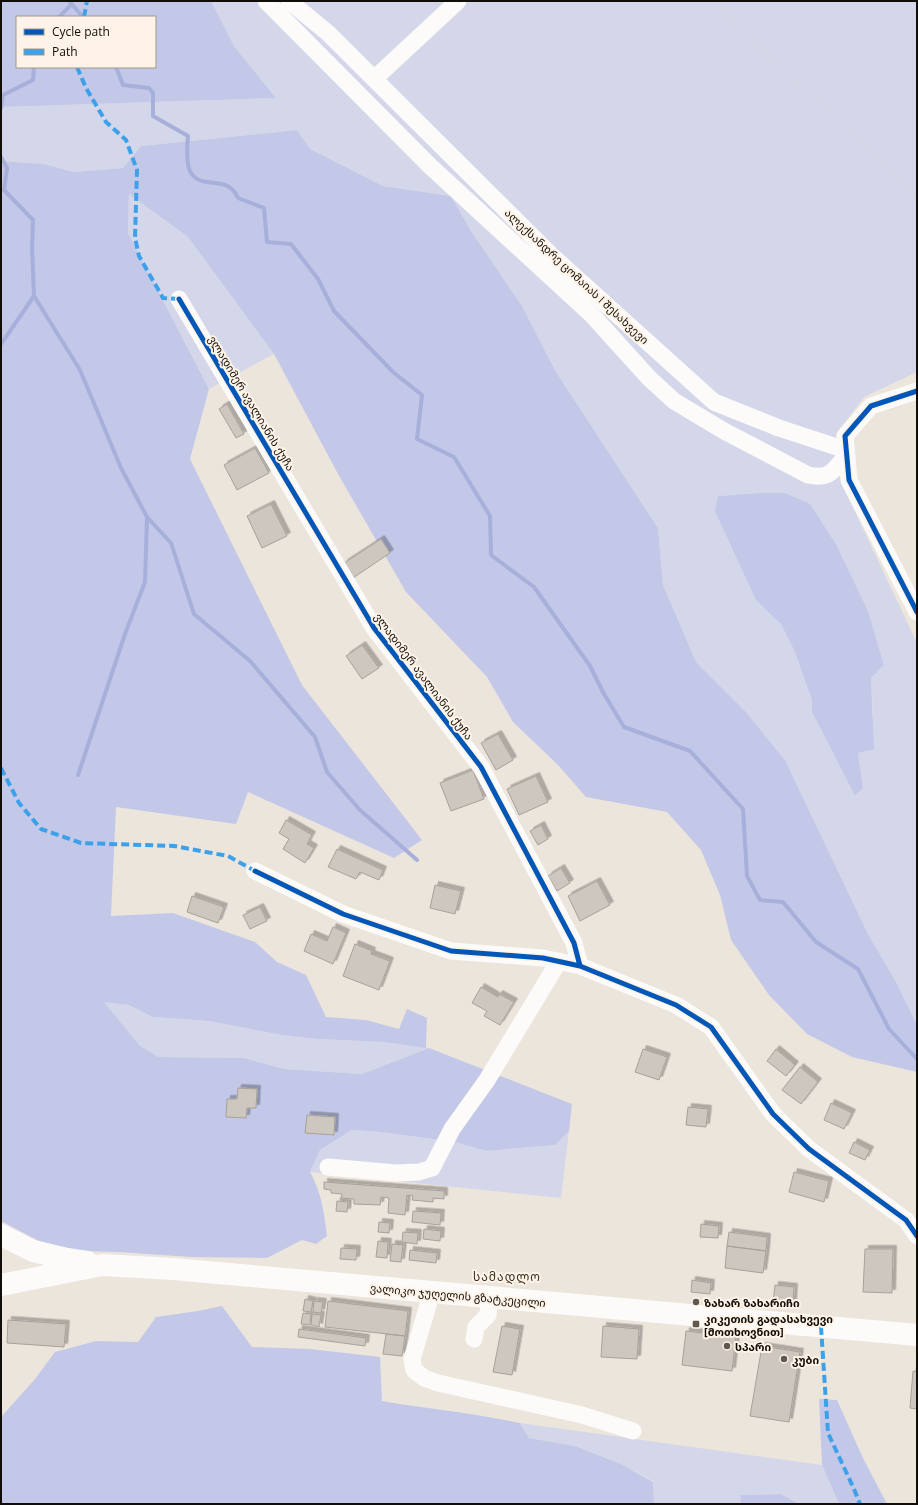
<svg xmlns="http://www.w3.org/2000/svg" width="918" height="1505" viewBox="0 0 918 1505" font-family="'Open Sans','Noto Sans Georgian',sans-serif">
<style>
.green{fill:#d4d7ea;fill-rule:evenodd}
.forest{fill:#c3c8e9;fill-rule:evenodd}
.lines{fill:none;stroke-linecap:round;stroke-linejoin:round}
.stream{stroke:#a7afdb;stroke-width:4}
.building{fill:#cdc7c0;stroke:#a7a19a;filter:url(#shadow)}
.path{stroke:#d6d4d2;stroke-width:2.5;stroke-dasharray:1 3;stroke-linecap:butt}
.minor{stroke:#fcfbfa;stroke-width:17}
.major{stroke:#fcfbfa;stroke-width:22}
.quiet{stroke:#3da1e9;stroke-width:4;stroke-dasharray:8 4;stroke-linecap:butt}
.cycleway-casing{stroke:#fef3e6;stroke-width:8}
.cycleway{stroke:#0057b8;stroke-width:5}
.poi-dot{fill:#5e5952;stroke:#fef3e6;stroke-width:1.5}
.labels{text-anchor:middle;dominant-baseline:central;stroke-width:4;stroke-linejoin:round;paint-order:stroke}
.street-label{font-size:11px;fill:#110d08;stroke:#fef3e6}
.poi-label{font-size:11px;font-weight:bold;fill:#110d08;stroke:#fef3e6;text-anchor:start}
.neighbourhood-label{font-size:12px;letter-spacing:1px;fill:#3a3023;stroke:#fef3e6}
</style>
<defs>
<filter id="shadow"><feDropShadow dx="3.5" dy="-3.5" stdDeviation="0" flood-color="#0004"/></filter>
</defs>
<rect width="100%" height="100%" fill="#ece5dc"/>
<path class="green" d="M211,1H917V372L864,397L836,434L841,482L917,643V1025L896,982L868,934L785,760L746,712L696,662L663,585L658,528L556,372L522,306L471,231L451,196L383,186L310,149L297,130L141,146L124,168L74,172L44,164L1,161V107L276,98L234,46ZM760,493H785L837,546L868,611L884,665L871,678L873,715L858,753L863,788L855,796L812,712L813,700L795,652L718,496Z
M129,194L188,237L274,354L209,389L128,233Z
M103,1001L129,1005L153,1017L209,1021L282,1035L317,1039L384,1042L429,1048L362,1074L284,1069L244,1058L159,1057L140,1046Z
M352,1130L381,1132L455,1142L486,1151L555,1145L569,1131L561,1198L310,1172L320,1150Z
M520,1423L822,1465L839,1504H799L781,1494L740,1495L741,1504H654L653,1481L621,1464L575,1446L529,1438Z"/>
<path class="forest" d="M1,1H211L234,46L276,98L1,107ZM17,17H155V67H17Z
M297,130L310,149L383,186L451,196L471,231L522,306L556,372L658,528L663,585L696,662L746,712L785,760L868,934L896,982L917,1025V1072L852,1057L807,1034L769,995L731,940L720,895L701,850L667,812L586,797L558,765L513,722L487,677L406,592L338,474L274,354L188,237L129,194L128,233L209,389L190,459L302,685L422,840L394,858L248,792L236,824L116,807L111,916L173,913L255,942L277,962L306,975L326,1017L366,1020L399,1029L407,1009L427,1018L426,1048L384,1042L317,1039L282,1035L209,1021L153,1017L129,1005L104,1002L140,1046L159,1057L244,1058L284,1069L362,1074L429,1048L572,1104L569,1131L555,1145L486,1151L455,1142L381,1132L352,1130L320,1150L310,1172C322,1194 324,1212 327,1236L316,1244L302,1240L267,1258L191,1257L118,1252L78,1251L39,1241L1,1221V161L44,164L74,172L123,168L141,146Z
M760,493H785L810,504L837,546L868,611L884,665L871,678L874,749L858,753L863,788L855,796L812,712V700L795,652L781,624L756,600L715,511L718,496Z
M222,1306L252,1347L310,1349L380,1357L382,1401C428,1409 474,1413 520,1423L529,1438L575,1446L621,1464L653,1482L654,1504H1V1417L35,1379L55,1352L96,1341L138,1342L156,1317L198,1311Z
M819,1399L837,1400L863,1458L887,1504H839L822,1465Z
M781,1494L799,1504H741L740,1495Z"/>
<g class="lines">
<path class="stream" d="M69,1L83,17
M59,17L71,5
M116,67L123,85L149,88L153,93V116L188,136C187,144 186,166 191,173C203,191 227,173 238,198L264,208L267,242L291,244L318,279L334,311L393,372L422,395L417,439L454,457L490,516L491,555L534,587L590,666L604,694L624,727L690,751L743,809L747,876L760,900L783,902L816,942L858,969L889,1029L917,1059
M1,108L3,95L33,80L34,67
M1,157L7,168L4,190L33,220L32,248L34,296L1,344
M34,296L80,370L121,468L147,517L145,582L125,634L78,775
M147,517L171,543L194,614L250,661L315,737L327,772L360,810L417,860"/>
</g>
<path class="building" d="M227,404L244,434L236,438L219,409Z
M255,448L269,473L237,490L224,465Z
M271,504L287,536L262,548L247,516Z
M381,539L390,553L353,578L344,563Z
M362,645L379,668L362,679L346,656Z
M498,734L513,760L496,770L481,743Z
M473,770L484,799L451,811L440,783Z
M536,776L548,802L519,815L507,789Z
M286,820L312,835L307,844L314,848L305,863L283,849L289,839L279,833Z
M541,825L548,839L538,845L530,831Z
M337,849L383,870L379,880L360,872L356,879L328,867Z
M561,868L570,883L557,891L548,876Z
M597,881L610,905L580,921L568,896Z
M435,885L461,891L455,914L430,908Z
M192,896L224,907L218,923L187,912Z
M260,907L267,921L250,929L243,915Z
M333,927L346,933L333,964L304,951L311,934L327,941Z
M355,944L372,951L371,954L390,961L379,990L343,976Z
M481,987L498,997L499,994L514,1002L500,1025L484,1016L487,1011L472,1003Z
M643,1049L667,1057L659,1080L635,1072Z
M776,1049L795,1065L786,1076L767,1061Z
M800,1067L818,1082L801,1104L782,1090Z
M238,1088L257,1089L256,1108H247L246,1118L226,1117L227,1099H237Z
M831,1103L852,1113L844,1129L824,1120Z
M688,1107L708,1109L706,1127L686,1125Z
M307,1115L335,1117L334,1135L305,1133Z
M854,1142L870,1150L865,1160L849,1153Z
M794,1172L829,1181L824,1202L789,1192Z
M324,1182L444,1191V1199L433,1198V1202L412,1200L413,1196L407,1195L405,1215L388,1213L389,1198L381,1197L380,1205L354,1204V1199L341,1198L342,1194L331,1193V1190L324,1189Z
M337,1201L348,1202L347,1212L336,1211Z
M413,1211L441,1213L440,1225L412,1222Z
M379,1222L390,1223L389,1233L378,1232Z
M701,1224L719,1226L718,1238L700,1237Z
M424,1229L441,1231L440,1241L423,1239Z
M403,1232L418,1233L417,1244L402,1242Z
M729,1232L767,1237L766,1251L727,1246Z
M378,1241L388,1242L387,1258L376,1257Z
M392,1244L403,1245L401,1262L390,1261Z
M727,1246L766,1251L763,1273L725,1268Z
M341,1248L357,1249L356,1260L340,1259Z
M865,1249H893L892,1293L863,1292Z
M410,1250L437,1253L436,1263L409,1260Z
M692,1280L711,1283L710,1294L691,1292Z
M775,1285L794,1287L793,1303L773,1302Z
M305,1299L313,1301L311,1312L303,1311Z
M314,1301L323,1302L321,1313L313,1312Z
M328,1301L408,1311L405,1336L325,1327Z
M303,1313L311,1314L310,1325L301,1324Z
M312,1314L321,1315L319,1327L311,1325Z
M8,1320L66,1324L64,1347L7,1343Z
M502,1326L520,1329L512,1375L493,1372Z
M603,1326L639,1329L637,1359L601,1357Z
M299,1329L366,1338L365,1346L298,1337Z
M686,1331L736,1337L732,1371L682,1365Z
M386,1334L405,1336L402,1356L383,1354Z
M762,1346L800,1352L789,1422L750,1416Z
M913,1371L917,1372V1409L910,1408Z"/>
<g class="lines">
<path class="path" d="M712,1L917,197"/>
<path class="minor" d="M266,1L430,166L592,315L649,378L674,401L724,431L808,475C831,480 833,470 847,455
M289,1L328,33L551,255L714,402L779,428L846,450
M374,79L458,1
M179,299L374,628L481,767L574,943L580,966
M917,391L871,406L845,436L849,480L917,612
M255,871L343,914L451,951L543,958L580,966L676,1005L711,1027L773,1114L809,1149L906,1220L917,1236
M328,1167L396,1173L419,1172L432,1168L452,1129L487,1080L559,961
M432,1292L412,1359L414,1370L424,1378L438,1383L582,1415L633,1431
M474,1339L476,1327L488,1315L490,1297"/>
<path class="major" d="M1,1235L33,1251L67,1259L87,1262
M1,1285L102,1265L173,1269L917,1335"/>
<path class="quiet" d="M84,17L87,1
M77,67L86,88L106,122L126,140L137,170L135,238L139,256L163,298L179,299
M1,768L19,803L41,829L81,843L174,846L228,856L255,871
M821,1327L828,1433L854,1489L860,1504"/>
<defs>
<path id="cycleway" d="M179,299L374,628L481,767L574,943L580,966
M917,391L871,406L845,436L849,480L917,612
M255,871L343,914L451,951L543,958L580,966L676,1005L711,1027L773,1114L809,1149L906,1220L917,1236"/>
</defs>
<use href="#cycleway" class="cycleway-casing"/>
<use href="#cycleway" class="cycleway"/>
</g>
<g class="poi-dot">
<circle cx="696" cy="1302" r="4"/>
<rect x="692" y="1320" width="8" height="8" rx="2"/>
<circle cx="727" cy="1346" r="4"/>
<circle cx="784" cy="1359" r="4"/>
</g>
<g class="labels">
<g class="street-label">
<text transform="translate(577 276) rotate(43)">ალექსანდრე ცომაიას I შესახვევი</text>
<text transform="translate(252 403) rotate(59)">ვლადიმერ ავალიანის ქუჩა</text>
<text transform="translate(424 676) rotate(53)">ვლადიმერ ავალიანის ქუჩა</text>
<text transform="translate(458 1295) rotate(5)">ვალიკო ჯუღელის გზატკეცილი</text>
</g>
<g class="poi-label">
<text x="704" y="1302">ზახარ ზახარიჩი</text>
<text x="704" y="1318">კიკეთის გადასახვევი<tspan x="704" dy="13">[მოთხოვნით]</tspan></text>
<text x="735" y="1346">სპარი</text>
<text x="792" y="1359">კუბი</text>
</g>
<g class="neighbourhood-label">
<text x="507" y="1276">სამადლო</text>
</g>
</g>
<rect width="918" height="1505" fill="none" stroke="#110d08" stroke-width="4"/>
<rect x="16" y="16" width="140" height="52" fill="#fef3e6" stroke="#9f978d"/>
<rect x="24" y="29" width="20" height="6" fill="#0057b8" stroke="#9f978d"/>
<text x="52" y="36" font-size="12" fill="#110d08">Cycle path</text>
<rect x="24" y="49" width="20" height="6" fill="#3da1e9" stroke="#9f978d"/>
<text x="52" y="56" font-size="12" fill="#110d08">Path</text>
</svg>
